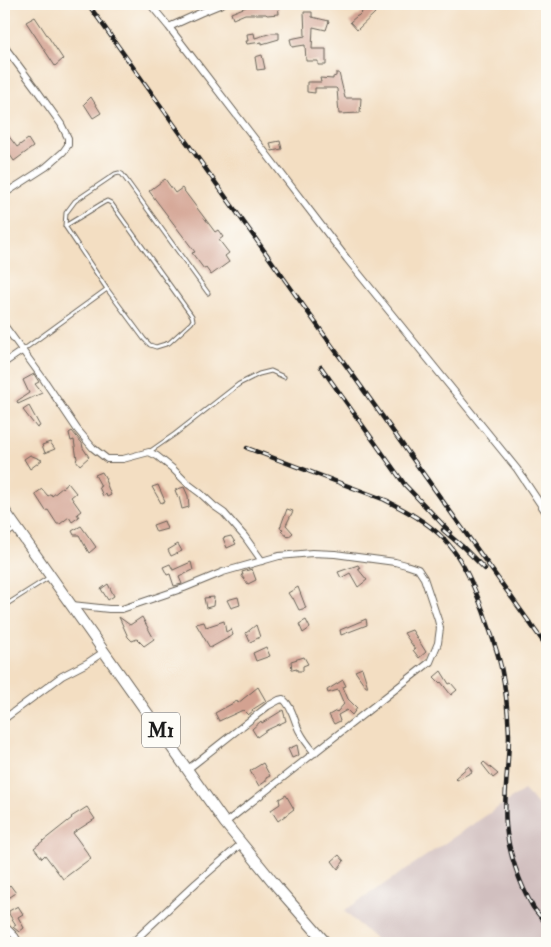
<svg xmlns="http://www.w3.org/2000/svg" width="551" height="947" viewBox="0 0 551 947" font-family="'IM FELL Double Pica',serif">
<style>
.industrial{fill:#d1bfbf}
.building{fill:#d3a291}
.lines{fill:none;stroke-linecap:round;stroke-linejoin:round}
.lane-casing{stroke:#676056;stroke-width:5}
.street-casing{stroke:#676056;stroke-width:8}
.primary-casing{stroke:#676056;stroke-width:12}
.lane{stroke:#fff;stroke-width:3}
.street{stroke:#fff;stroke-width:6}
.primary{stroke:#fff;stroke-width:10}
.rail-casing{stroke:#1c1c1c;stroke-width:4.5}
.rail{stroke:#fdfcf7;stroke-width:2.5;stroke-dasharray:8;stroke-linecap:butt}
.labels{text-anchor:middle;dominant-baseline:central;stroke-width:4;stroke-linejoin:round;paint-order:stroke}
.shield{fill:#fdfcf7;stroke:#605f5e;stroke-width:1}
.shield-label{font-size:20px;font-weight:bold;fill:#1c1c1c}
</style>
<rect width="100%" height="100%" fill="#fdfcf7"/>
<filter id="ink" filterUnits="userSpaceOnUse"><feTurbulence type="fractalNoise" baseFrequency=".02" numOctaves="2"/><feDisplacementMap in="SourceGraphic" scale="10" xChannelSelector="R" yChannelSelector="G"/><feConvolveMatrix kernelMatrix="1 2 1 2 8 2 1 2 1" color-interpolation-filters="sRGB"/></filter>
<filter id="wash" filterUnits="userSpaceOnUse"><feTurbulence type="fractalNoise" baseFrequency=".0096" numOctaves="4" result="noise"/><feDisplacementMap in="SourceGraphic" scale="20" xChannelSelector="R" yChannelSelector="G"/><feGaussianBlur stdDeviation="1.12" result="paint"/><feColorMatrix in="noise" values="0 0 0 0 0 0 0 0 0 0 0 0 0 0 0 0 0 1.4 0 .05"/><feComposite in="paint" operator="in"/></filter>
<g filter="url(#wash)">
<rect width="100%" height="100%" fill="#f3dec2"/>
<path class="industrial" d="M524,790L547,814V943H379L344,911Z"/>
<g id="blocks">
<path class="building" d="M245,4H278L279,14L267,15L266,14H245L233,19L231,13L246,7Z
M370,4L375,13L357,30L350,22L357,16H358Z
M304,12H312V17L329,21L326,30L313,27L312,49H326V65H318V61H306L305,45L292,47L290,39L305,36Z
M35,17L63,59L55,66L26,22Z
M254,33L255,38L272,33H279V39L262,44V42L247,44L246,41H248L247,34Z
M262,55L265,69L257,70L255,57Z
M336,73H339L345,98H361L360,113L339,114L337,89L336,88H315V93L307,92V82H321L320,78L333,79V77L336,76Z
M91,97L101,113L93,118L84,104Z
M4,130L17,147L28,139L33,147L14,161L4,146Z
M280,141L282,149L272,151L270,143Z
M165,179L175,193L182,188L215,232L218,230L223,237L219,240L229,253L225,256L229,262L211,275L206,268L204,269L192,253L195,252L149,191Z
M34,374L39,382L35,384L42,393L18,404L17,401L29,393L23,380Z
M29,406L40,426L37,428L23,410Z
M72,431L82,443L83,448L89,457L80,465L76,460L77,459L74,440L71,441L69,433Z
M50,442L55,449L45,453L42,445Z
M30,455L42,460L30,469L24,459Z
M102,472L106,479L105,480L111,495L107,497L106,494L103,496L99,487L101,486L95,475Z
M68,483L76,493L71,497L81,511L77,514L79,517L72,522L69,517L60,524H57L48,510L46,511L35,494L42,489L48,496L51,494L52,496Z
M158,485L165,501L161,503L152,487Z
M184,487L188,496L189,507L182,509L179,497L178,498L175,490Z
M287,509L293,511L286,525L293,533L288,537L281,531L283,529L280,528Z
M164,521L167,529L156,532L153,525Z
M81,526L96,547L89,553L79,535H74L72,531Z
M231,536L236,544L227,548L223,538Z
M178,544L182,551L171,556L168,550Z
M191,562L193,570L179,577L182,584L174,586L170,574L167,575L163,567L170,564L173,570Z
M358,565L360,568L358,569L367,580L358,587L350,573L341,578L338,572Z
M252,569L256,580L248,584L241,575H243L242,572Z
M108,584L114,596L108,600L101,589Z
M298,587L306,608L299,610L293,598L292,599L288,593Z
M214,597L213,606L206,608L204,598Z
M238,597L240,605L231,608L227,600Z
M119,617L130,625L142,617L154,639L144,646L137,639L132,641L128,637Z
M366,619L367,625L341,635L340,630Z
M306,620L310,628L303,633L299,624Z
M224,621L226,632L231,629L233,635L229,638L228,637V638L210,648L196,624L204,622L206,627Z
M256,625L260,637L250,642L246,633Z
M412,630L426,652L419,658L413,650L415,649L404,633Z
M266,647L270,656L256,661L253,653Z
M304,657L308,664L303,666V671H297V669L292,670L291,661Z
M362,668L368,687H366L355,671Z
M441,671L449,684L451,683L457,690L451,695L441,682L440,683L434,677Z
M343,680L346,686L343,687L348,699L357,708L352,715L347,710L338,715L340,721L334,724L329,715L336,711L337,712L344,704L338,690L328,693L327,690Z
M258,687L266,701L252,710L253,711L248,715L243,710L219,721L215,713L237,701L238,703Z
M283,710L286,721L267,730L257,737L252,729L261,721L262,723Z
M297,745L299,755L292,758L288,749Z
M484,762L498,774L493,778L482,764Z
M263,763L270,776L266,778V781L259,786L250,771Z
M469,766L472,772L457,780L455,778Z
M286,795L294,809L278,821L271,810L280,804L279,799Z
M87,807L95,819L73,833L91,858L63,879L45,855L42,858L34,848L72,818L71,817Z
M339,855L344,861L338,869L332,861Z
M10,885L16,893L7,899L4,895V890Z
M18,906L23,914L18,917L24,928L19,932L13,927L16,925L9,914V911Z"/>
</g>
</g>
<g filter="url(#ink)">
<use href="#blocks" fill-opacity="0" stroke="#676056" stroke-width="1"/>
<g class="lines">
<defs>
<path id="lane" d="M65,226L103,203L107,201L111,203L192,316L193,320L191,323L169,343L156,347L150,345L144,339L107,289L65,226L66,213L75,201L115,174L119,173L122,174L208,293
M23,350L107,289
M149,452L175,434L239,384L259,374L271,371L284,377
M4,537L14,530
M4,606L48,578"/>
<path id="street" d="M150,4L169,27L347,259L517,469L547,514
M169,27L200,13L222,4
M4,46L36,89L61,124L68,138V145L63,152L46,167L4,194
M4,325L44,380L77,429L93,448L107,459H123L149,452L157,456L172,468L188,484L200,493L214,506L224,513L245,537L262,561
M4,363L23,350
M72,605L109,609H122L184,588L223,572L279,556L312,553L335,554L395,562L406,565L418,569L424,578L438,620L440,628L438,643L430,662L225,823
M4,719L62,676L87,663L105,651
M188,769L268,706L279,700L283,699C293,707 294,722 300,732C304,740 309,746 315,753
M4,925L15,936L19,943
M132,943L196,883L241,844"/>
<path id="primary" d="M4,510L225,823L278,888L326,943"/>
</defs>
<use href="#lane" class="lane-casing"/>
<use href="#street" class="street-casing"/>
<use href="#primary" class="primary-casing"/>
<use href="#lane" class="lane"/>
<use href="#street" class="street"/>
<use href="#primary" class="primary"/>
<defs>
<path id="rail" d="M88,4L547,647
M321,367L405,485L450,532
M247,448L388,501
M383,499C405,510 428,522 445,540C464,561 474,587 484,613C490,631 497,649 501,667C506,689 508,712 509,735C509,765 503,795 506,825C508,851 520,885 533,907C537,913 543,919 547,925
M443,530L463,547L485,569"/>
</defs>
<use href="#rail" class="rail-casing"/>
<use href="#rail" class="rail"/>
</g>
</g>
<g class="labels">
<rect class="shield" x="142" y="712.5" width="38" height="35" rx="4"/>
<g class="shield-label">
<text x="161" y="730">M1</text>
</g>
</g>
<rect width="551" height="947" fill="none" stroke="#fdfcf7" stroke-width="20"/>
</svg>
